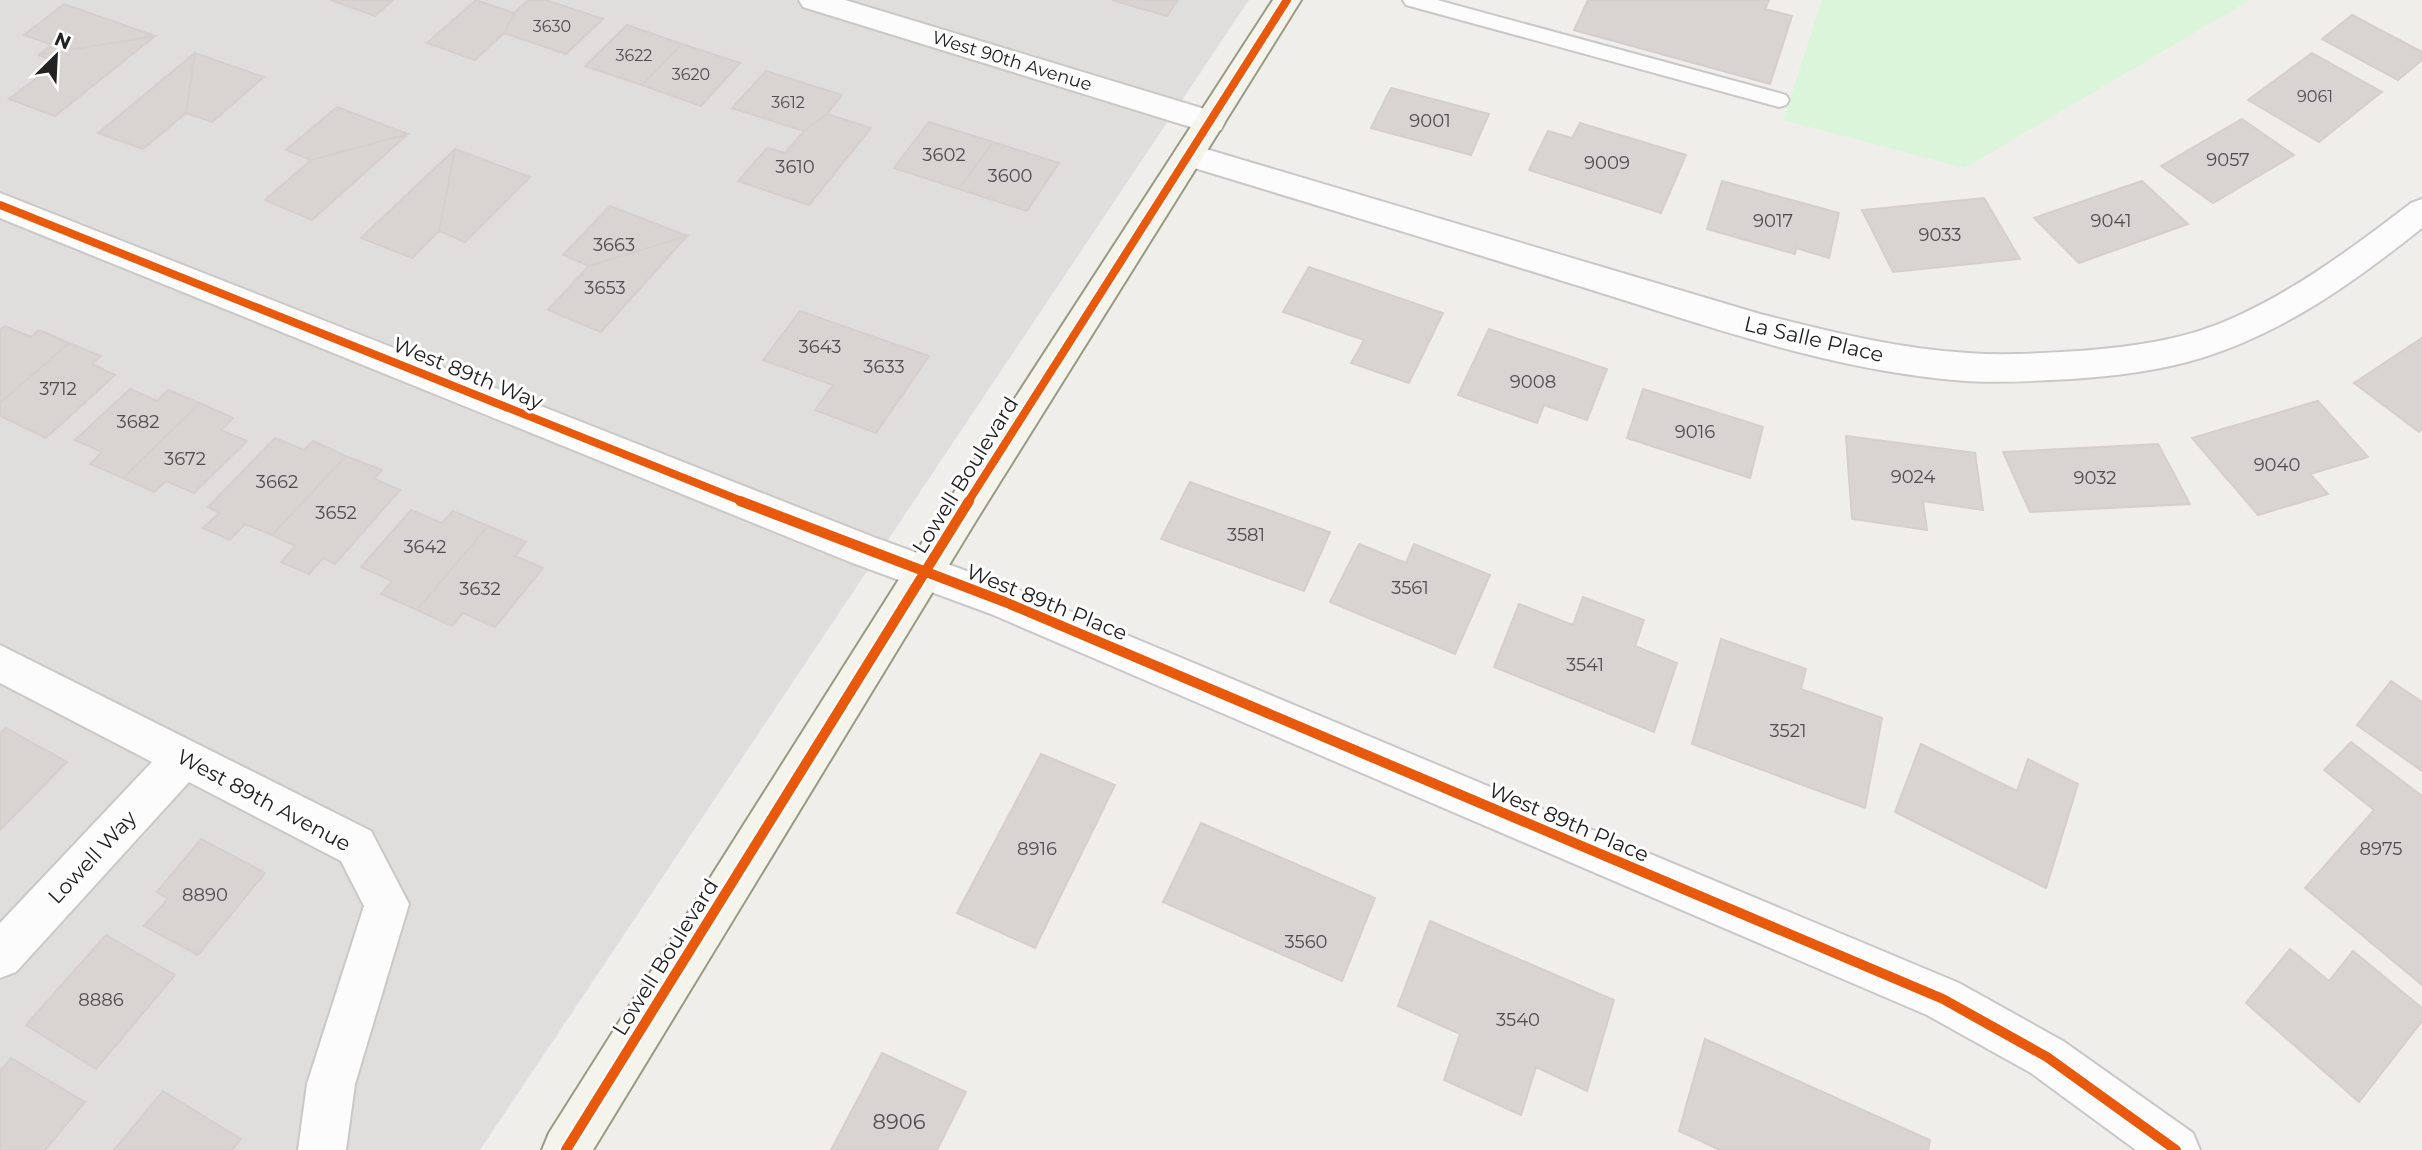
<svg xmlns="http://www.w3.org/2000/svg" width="2422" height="1150" viewBox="0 0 2422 1150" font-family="Montserrat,sans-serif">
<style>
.residential{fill:#dfdedc}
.park{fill:#daf5da}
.building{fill:#d7d4d2;stroke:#d3d0cc;stroke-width:2}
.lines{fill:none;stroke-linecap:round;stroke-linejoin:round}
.lane-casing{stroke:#c9c8c7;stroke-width:4}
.street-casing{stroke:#c9c8c7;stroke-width:4}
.secondary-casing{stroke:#999a82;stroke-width:4}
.lane{fill:#fdfcfc;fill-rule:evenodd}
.street{fill:#fdfcfc;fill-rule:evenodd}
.secondary{fill:#f4f4ed;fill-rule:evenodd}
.cycleway-far1-casing{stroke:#fff;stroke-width:11}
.cycleway-casing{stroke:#fff;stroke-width:14}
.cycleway-far1{stroke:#e8590c;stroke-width:8}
.cycleway{stroke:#e8590c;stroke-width:10}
.labels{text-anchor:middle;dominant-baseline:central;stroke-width:6;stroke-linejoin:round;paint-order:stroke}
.far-number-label{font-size:16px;fill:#4f4e4e}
.far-street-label{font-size:18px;fill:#222;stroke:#fff}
.number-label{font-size:18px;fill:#4f4e4e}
.street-label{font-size:21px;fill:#222;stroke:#fff}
.near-number-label{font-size:21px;fill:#4f4e4e}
</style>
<rect width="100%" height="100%" fill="#f0eeeb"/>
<path class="residential" d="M0,0H1249L480,1150H0Z"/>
<path class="park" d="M1822,0H2250L1965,168L1783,120Z"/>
<path class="building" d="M331,0H393L375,16Z
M476,0L514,13L504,33L475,60L427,43Z
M528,0H546L603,19L566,54L504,33L514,13Z
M1112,0H1178L1167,16Z
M1588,0H1769L1765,9L1792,16L1770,84L1574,30Z
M64,4L155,36L38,55L52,45L24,35Z
M2352,15L2422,52V60L2398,80L2322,39Z
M627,25L682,44L642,85L585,66Z
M155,36L55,116L9,99L58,62L38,55Z
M682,44L740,63L701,106L642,85Z
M195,53L264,77L212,122L186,113Z
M195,53L186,113L143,149L98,133Z
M2312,53L2382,92L2319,142L2248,100Z
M766,71L842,95L827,114L804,131L732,108Z
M1391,88L1489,114L1471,155L1371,128Z
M337,107L408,134L311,160L286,150Z
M827,114L871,128L809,205L738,181L767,148L785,153L804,131Z
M2242,119L2294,155L2213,203L2161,166Z
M929,122L993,142L959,189L894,168Z
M1580,123L1686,155L1661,213L1529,170L1548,131L1572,138Z
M408,134L312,220L265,200L311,160Z
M993,142L1059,163L1027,211L959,189Z
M455,149L530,177L465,242L439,231Z
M455,149L439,231L412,258L361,238Z
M1722,181L1839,213L1829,258L1796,248L1795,254L1707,229Z
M2142,181L2188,224L2079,263L2034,218Z
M1984,198L2020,259L1893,272L1862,210Z
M610,206L687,236L589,266L563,255Z
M687,236L601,332L548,310L589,266Z
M1309,267L1443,313L1409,383L1351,363L1364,340L1283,312Z
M800,311L929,356L876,433L815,410L833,385L763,360Z
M5,326L31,337L39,330L69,343L0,403V330Z
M1489,329L1607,369L1587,420L1544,405L1537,423L1458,395Z
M2422,338V429L2419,432L2354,383Z
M69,343L101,356L92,364L115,375L46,438L0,416V403Z
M130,389L157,401L168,390L200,403L123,478L90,464L102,452L75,440Z
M1643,389L1763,427L1750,478L1627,438Z
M2318,401L2368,457L2310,474L2328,494L2258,515L2192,438Z
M200,403L233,418L221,430L247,441L194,493L166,481L154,492L123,478Z
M1846,436L1975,453L1983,510L1923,501L1927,530L1852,519Z
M275,438L304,450L313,441L346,456L272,535L245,524L230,540L203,528L219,513L208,507Z
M2158,444L2190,504L2030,512L2003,452Z
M346,456L382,470L374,479L400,490L335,564L323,558L309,574L281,562L295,546L272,535Z
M1190,482L1330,532L1304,591L1161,539Z
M411,510L442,523L453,511L488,526L417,610L381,594L392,581L361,567Z
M488,526L526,542L515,556L543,568L495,627L463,613L452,626L417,610Z
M1359,544L1406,563L1414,544L1490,575L1455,654L1330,602Z
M1583,597L1644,620L1635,646L1677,663L1654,732L1494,667L1519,604L1573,625Z
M1721,639L1806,669L1801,689L1882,718L1865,808L1692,744Z
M2391,681L2422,702V771L2357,725Z
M6,728L67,762L0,830V733Z
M2351,742L2422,796V985L2305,888L2374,810L2324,770Z
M1921,744L2017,791L2028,759L2078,784L2046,888L1895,812Z
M1041,754L1115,785L1035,948L957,913Z
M1201,823L1375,898L1342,981L1163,902Z
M201,839L265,873L198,955L144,926L168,899L157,892Z
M1430,921L1614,1000L1587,1091L1536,1067L1521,1115L1444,1080L1460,1034L1398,1006Z
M106,935L175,975L96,1069L26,1025Z
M2290,949L2329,981L2353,951L2422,1008V1021L2359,1102L2246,1003Z
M1705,1039L1930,1140L1928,1150H1720L1679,1131Z
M882,1053L966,1092L937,1150H831Z
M11,1058L85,1102L45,1150H0V1071Z
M163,1091L241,1139L232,1150H114Z"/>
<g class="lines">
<defs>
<path id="lane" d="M1403,0H1437L1779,93L1786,95L1789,100L1786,105L1779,107L1406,5Z"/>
<path id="street" d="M799,0H845L1221,114L1225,122L1221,130L1210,133L803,7Z
M1189,144L1760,314C1828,331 1897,349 1968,353C2005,356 2042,353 2079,351C2132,347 2185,340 2233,318C2298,289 2355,246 2411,203L2422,199V228C2354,282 2285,332 2201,358C2159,371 2115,376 2071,379C2036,381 2001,383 1966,381C1828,371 1694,321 1563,281C1435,241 1306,202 1178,163L1173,155L1178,147Z
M0,193L876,538L1019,590L1959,983L2063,1041L2193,1133L2200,1150H2136L2031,1073L1927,1015L991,614L850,562L0,218Z
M0,645L371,831L409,904L355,1084L346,1150H298L307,1084L364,906L341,861L189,782L16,972L0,978V923L152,762L0,683Z"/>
<path id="secondary" d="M1273,0H1301L977,519L593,1150H542L549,1133L951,497Z"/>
</defs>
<use href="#lane" class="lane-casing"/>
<use href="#street" class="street-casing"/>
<use href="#secondary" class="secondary-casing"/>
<use href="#lane" class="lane"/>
<use href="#street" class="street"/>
<use href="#secondary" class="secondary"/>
<defs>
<path id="cycleway-far1" d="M0,205L744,502
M968,502L1287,0"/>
<path id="cycleway" d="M740,501L1005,602L1943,999L2047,1057L2176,1150
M566,1150L969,501"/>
</defs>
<use href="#cycleway-far1" class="cycleway-far1-casing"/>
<use href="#cycleway" class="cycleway-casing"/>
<use href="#cycleway-far1" class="cycleway-far1"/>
<use href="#cycleway" class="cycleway"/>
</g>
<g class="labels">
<g class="far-number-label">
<text x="552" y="26">3630</text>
<text x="634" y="55">3622</text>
<text x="691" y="74">3620</text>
<text x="2315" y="96">9061</text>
<text x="788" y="102">3612</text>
</g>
<g class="far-street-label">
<text transform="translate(1012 61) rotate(17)">West 90th Avenue</text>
</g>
<g class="number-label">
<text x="1430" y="121">9001</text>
<text x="944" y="155">3602</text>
<text x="2228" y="160">9057</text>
<text x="1607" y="163">9009</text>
<text x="795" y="167">3610</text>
<text x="1010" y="176">3600</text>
<text x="1773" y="221">9017</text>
<text x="2111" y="221">9041</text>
<text x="1940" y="235">9033</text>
<text x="614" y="245">3663</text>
<text x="605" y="288">3653</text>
<text x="820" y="347">3643</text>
<text x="884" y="367">3633</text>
<text x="1533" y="382">9008</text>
<text x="58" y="389">3712</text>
<text x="138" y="422">3682</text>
<text x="1695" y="432">9016</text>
<text x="185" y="459">3672</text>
<text x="2277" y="465">9040</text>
<text x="1913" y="477">9024</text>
<text x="2095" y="478">9032</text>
<text x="277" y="482">3662</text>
<text x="336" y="513">3652</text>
<text x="1246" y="535">3581</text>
<text x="425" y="547">3642</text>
<text x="1410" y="588">3561</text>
<text x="480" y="589">3632</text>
<text x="1585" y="665">3541</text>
<text x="1788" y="731">3521</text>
<text x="1037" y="849">8916</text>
<text x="2381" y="849">8975</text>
<text x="205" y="895">8890</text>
<text x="1306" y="942">3560</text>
<text x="101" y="1000">8886</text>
<text x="1518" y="1020">3540</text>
</g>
<g class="street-label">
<text transform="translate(1814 339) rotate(13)">La Salle Place</text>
<text transform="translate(468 373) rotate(22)">West 89th Way</text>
<text transform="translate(965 475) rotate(-58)">Lowell Boulevard</text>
<text transform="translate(1047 602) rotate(22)">West 89th Place</text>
<text transform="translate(264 800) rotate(28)">West 89th Avenue</text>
<text transform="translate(1569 822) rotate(23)">West 89th Place</text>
<text transform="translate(92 857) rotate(-47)">Lowell Way</text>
<text transform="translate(665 957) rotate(-58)">Lowell Boulevard</text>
</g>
<g class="near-number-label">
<text x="899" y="1121">8906</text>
</g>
</g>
<g transform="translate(56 56) rotate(24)" stroke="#ffffff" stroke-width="5" paint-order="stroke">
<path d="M0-5L12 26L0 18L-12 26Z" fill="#222222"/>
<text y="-10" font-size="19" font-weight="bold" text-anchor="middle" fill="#222222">N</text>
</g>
</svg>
